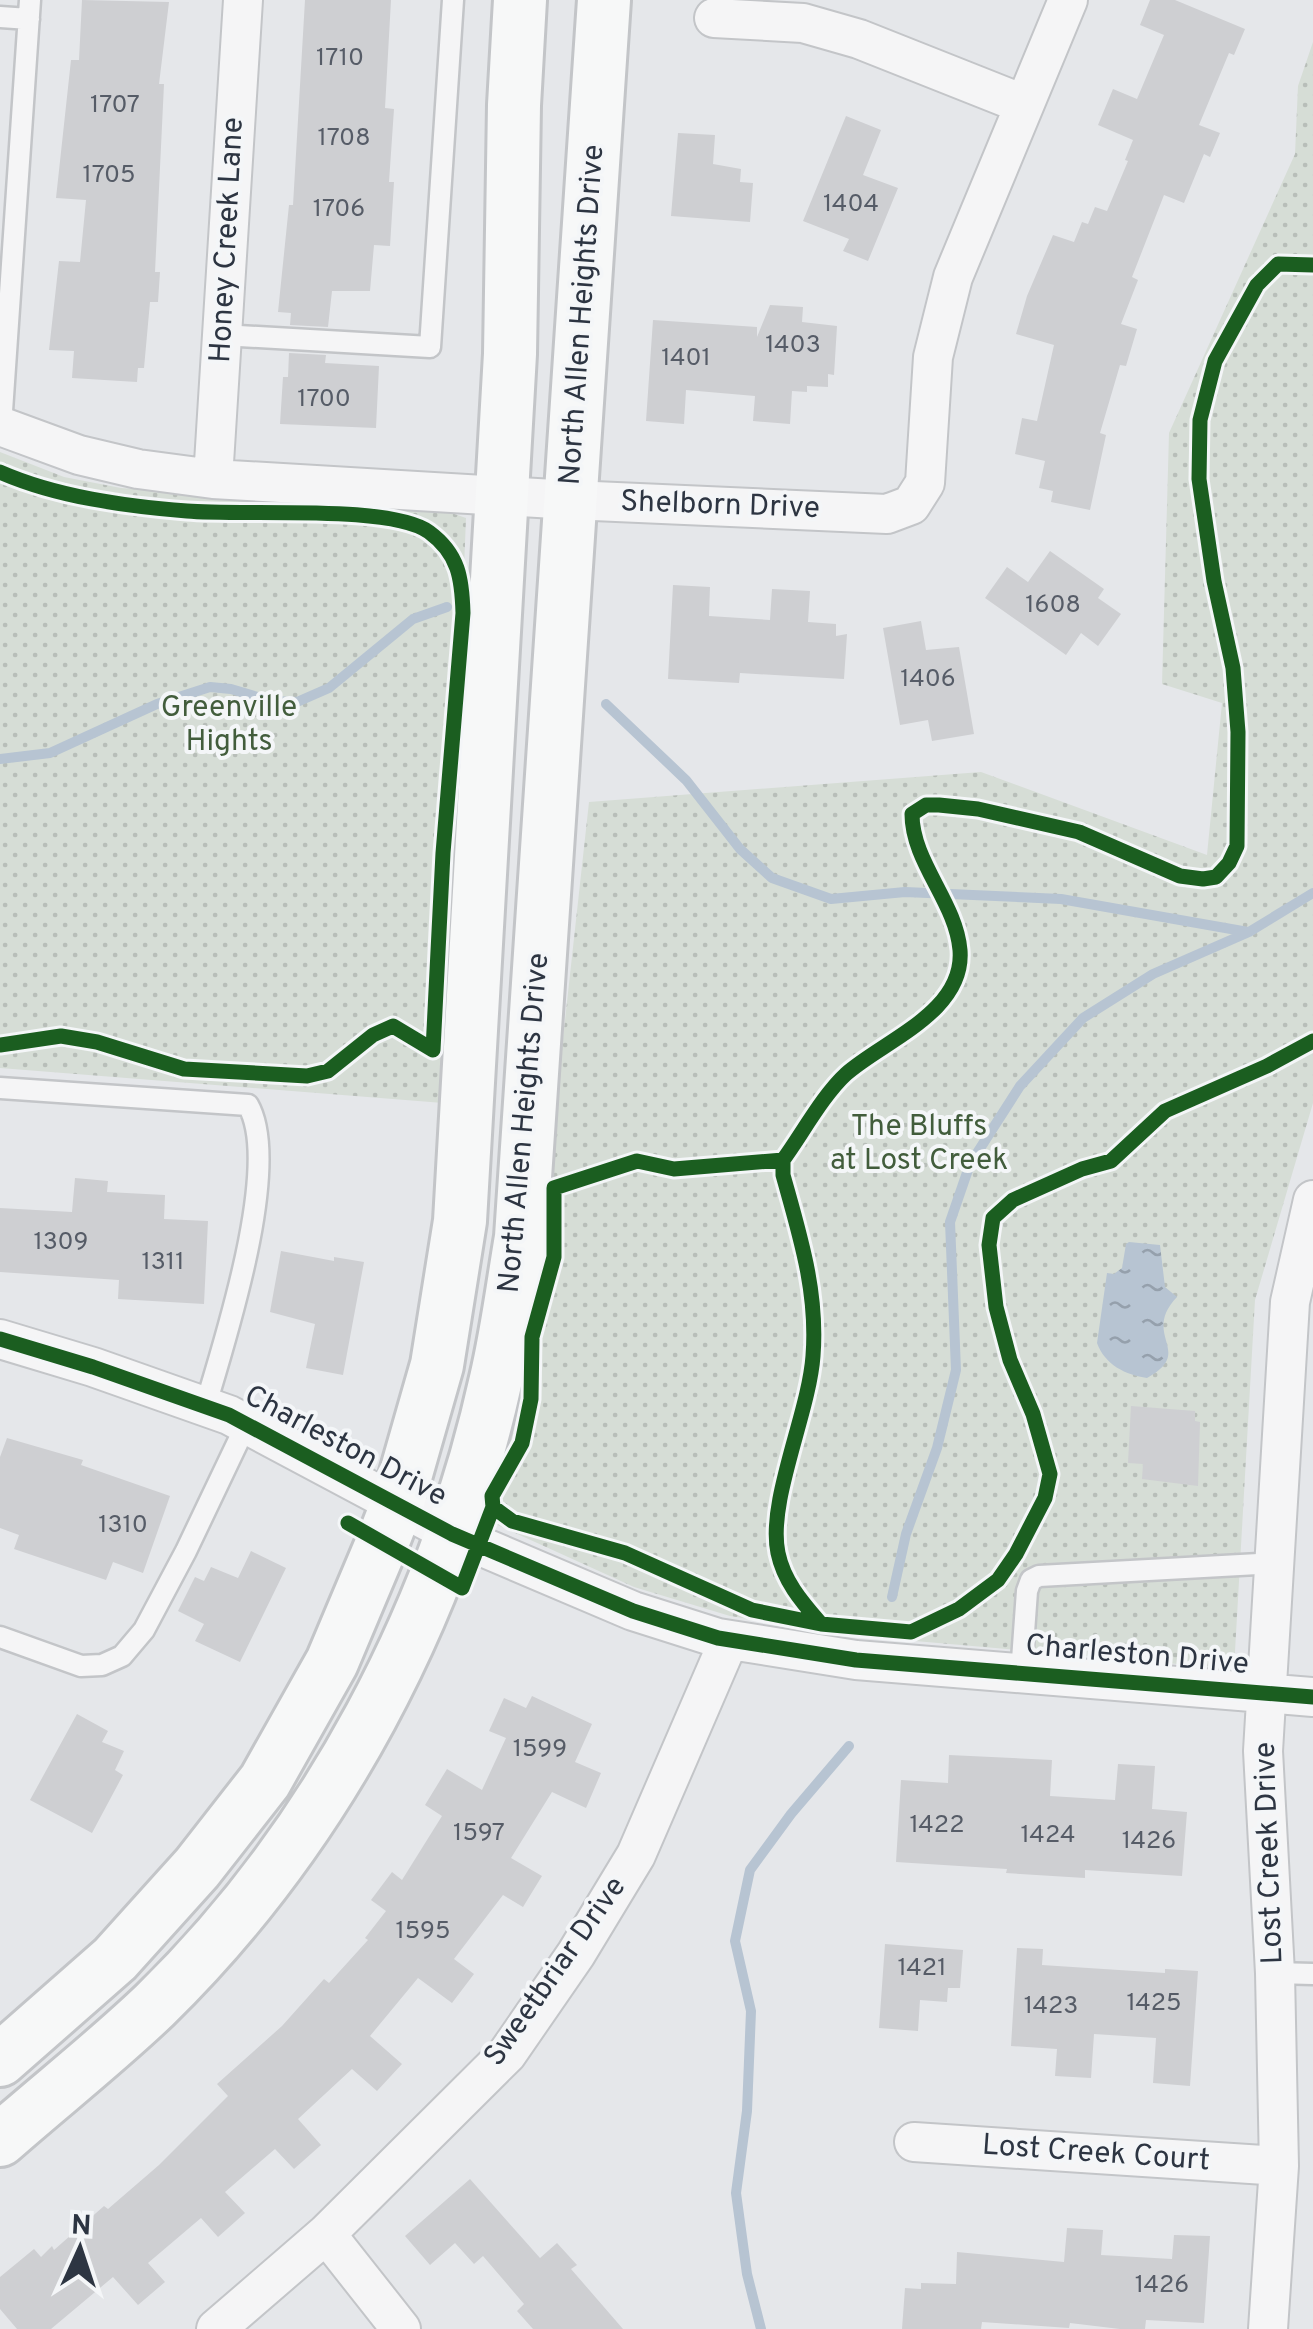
<svg xmlns="http://www.w3.org/2000/svg" width="1313" height="2329" viewBox="0 0 1313 2329" font-family="Overpass,sans-serif">
<style>
.park{fill:url(#park-dots)}
.water{fill:url(#water-ripples)}
.lines{fill:none;stroke-linecap:round;stroke-linejoin:round}
.stream{stroke:#b7c4d2;stroke-width:10}
.building{fill:#cecfd2}
.service-casing{stroke:#c3c5c8;stroke-width:25}
.minor-casing{stroke:#c3c5c8;stroke-width:42}
.secondary-casing{stroke:#c3c5c8;stroke-width:58}
.service{stroke:#f5f5f6;stroke-width:20}
.minor{stroke:#f5f5f6;stroke-width:38}
.secondary{stroke:#f7f8f8;stroke-width:52}
.cycleway-casing{stroke:#f4f6f8;stroke-width:21}
.cycleway{stroke:#1b5e20;stroke-width:15}
.labels{text-anchor:middle;dominant-baseline:central;stroke-width:8;stroke-linejoin:round;paint-order:stroke}
.number-label{font-size:25px;fill:#565c67}
.street-label{font-size:30px;fill:#2d3542;stroke:#f4f6f8}
.park-label{font-size:30px;fill:#425d3c;stroke:#f4f6f8}
</style>
<defs>
<pattern id="park-dots" width="8" height="8" patternUnits="userSpaceOnUse" patternTransform="scale(2.5)"><rect width="8" height="8" fill="#d6ddd6"/><path d="M2 2h.1M6 6h.1" fill="none" stroke="#b8beb9" stroke-width="1.8" stroke-linecap="round"/></pattern>
<pattern id="water-ripples" width="26" height="14" patternUnits="userSpaceOnUse" patternTransform="scale(2.5)"><rect width="26" height="14" fill="#b7c4d2"/><path d="M2 4q2-2 4 0t4 0M15 11q2-2 4 0t4 0" fill="none" stroke="#95a0ac"/></pattern>
</defs>
<rect width="100%" height="100%" fill="#e5e7ea"/>
<path class="park" d="M1313,42V1103L1255,1300L1234,1669L858,1636L730,1616L634,1587L480,1517L541,1238L589,802L981,772L1207,855L1222,703L1162,684L1169,433L1295,154L1298,86Z
M0,452L64,477L121,488L443,510L466,518L443,1103L0,1068Z"/>
<path class="water" d="M1129,1242L1160,1245L1165,1287L1177,1297C1140,1336 1196,1351 1147,1378C1126,1375 1105,1365 1097,1343L1107,1273L1114,1274L1122,1268L1126,1244Z"/>
<g class="lines">
<path class="stream" d="M606,704L686,780L740,849L772,878L831,899L905,892L1061,899L1248,932
M0,759L50,753L157,704L210,687L231,689L271,701L297,702L329,688L413,619L447,607
M892,1597L906,1534L937,1448L956,1370L950,1222L970,1164L1020,1086L1083,1018L1153,974L1249,932L1313,893
M761,2329L747,2274L736,2193L747,2111L751,2011L735,1941L750,1870L791,1814L849,1746"/>
</g>
<path class="building" d="M82,0L169,2L159,84H164L155,272H160L158,302H150L144,368H138L137,382L72,378L74,351L49,350L59,261L80,262L86,200L56,198L71,60H79Z
M305,0H391L385,108L394,109L389,182H394L390,246L374,245L370,291H332L328,327L290,325L291,313L278,312L289,205H293Z
M1150,0H1175L1245,29L1234,55L1229,53L1199,125L1220,133L1210,157L1204,154L1184,203L1164,195L1132,277L1138,280L1121,324L1137,329L1126,366L1120,365L1100,433L1106,435L1090,510L1051,502L1053,491L1039,488L1045,461L1015,454L1022,418L1037,421L1054,345L1016,334L1027,296L1053,235L1074,242L1082,222L1088,224L1095,207L1107,211L1128,161L1125,160L1133,140L1098,125L1113,89L1137,99L1164,35L1140,25Z
M846,116L881,130L863,175L898,188L868,261L843,251L849,239L803,221Z
M678,133L715,135L713,164L741,169L740,182L753,183L750,222L671,216Z
M770,305L803,307L802,322L837,326L834,375L828,374V387L807,386V392L792,391L790,424L753,421L755,396L686,390L684,424L646,421L653,320L757,327V337Z
M289,353L326,355L325,363L379,366L376,428L280,424L283,377H288Z
M1050,551L1104,589L1098,598L1121,614L1098,646L1081,633L1066,655L985,598L1007,567L1028,582Z
M673,585L710,587L709,616L770,620L772,589L810,591L808,622L836,624V636L847,634L844,679L740,673L739,683L668,679Z
M921,621L926,650L959,647L974,734L932,741L928,720L900,725L883,628Z
M75,1178L108,1181L107,1192L165,1195L164,1219L208,1221L204,1304L118,1299L119,1280L0,1272V1208L72,1212Z
M281,1251L334,1261V1257L364,1262L343,1375L306,1368L315,1324L270,1312Z
M1131,1406L1195,1411V1421L1200,1422L1198,1486L1142,1479L1143,1464L1128,1463Z
M7,1438L83,1460L81,1465L170,1496L143,1573L113,1562L106,1580L14,1549L19,1535L0,1528V1457Z
M251,1551L286,1568L240,1662L195,1641L204,1624L178,1611L195,1577L204,1581L211,1567L238,1578Z
M532,1696L592,1724L575,1762L601,1773L586,1808L552,1792L511,1858L542,1876L523,1907L503,1895L454,1959L474,1974L452,2003L418,1978L370,2036L402,2064L377,2091L352,2069L298,2119L321,2145L294,2169L275,2149L225,2192L245,2213L218,2237L201,2218L148,2263L165,2282L138,2305L113,2277L51,2329H17L0,2309V2277L34,2249L41,2257L52,2246L54,2250L104,2206L108,2209L159,2165L228,2096L217,2084L282,2026L324,1979L329,1983L368,1940L365,1938L386,1911L371,1900L392,1872L402,1880L442,1816L425,1805L447,1769L482,1790L506,1738L489,1731L504,1698L526,1708Z
M77,1714L108,1731L102,1742L124,1751L115,1770L123,1775L92,1833L30,1800Z
M949,1755L1052,1760L1050,1796L1115,1800L1118,1764L1155,1766L1152,1809L1187,1812L1182,1876L1085,1870V1878L1006,1873L1007,1869L896,1862L901,1780L948,1783Z
M885,1944L963,1950L960,1988H948L947,2002L920,2000L918,2031L879,2028Z
M1017,1948L1043,1949L1042,1965L1165,1973V1969L1198,1971L1190,2086L1153,2083L1156,2038L1094,2034L1091,2078L1055,2076L1057,2049L1011,2046Z
M470,2179L540,2258L557,2243L577,2265L571,2269L623,2329H533L517,2311L524,2304L483,2256L474,2264L455,2243L430,2265L405,2236Z
M1067,2228L1103,2230L1101,2255L1172,2259L1174,2235L1210,2236L1204,2323L1146,2320L1145,2329H1120L1070,2323L1069,2328L982,2322L981,2329H902L905,2288L921,2289V2283L956,2284L957,2252L1064,2262Z"/>
<g class="lines">
<defs>
<path id="service" d="M0,17L29,19
M222,335L430,347L453,0
M1,426L30,0
M0,1088L248,1105C282,1164 225,1340 205,1407
M0,1637L81,1666L102,1665L122,1656L144,1630L186,1551L246,1425
M1021,1674L1027,1591L1031,1580L1039,1576L1275,1563
M1275,1973L1313,1974"/>
<path id="minor" d="M714,18L803,23L859,39L1023,104
M0,426L79,455L138,469L213,479L571,500L887,514L911,505L925,483L933,357L953,277L1068,0
M213,479L243,0
M0,1339L93,1367L229,1415L452,1534L633,1611L718,1638L856,1660L1313,1697
M914,2142L1279,2166
M326,2234L401,2329
M216,2329L326,2234L507,2054L576,1954L636,1855L729,1640
M1268,2329L1279,2166L1275,1973L1263,1751L1290,1302L1313,1200"/>
<path id="secondary" d="M0,2060L115,1959L197,1868L265,1781L332,1662L383,1541L397,1505L437,1365L460,1221L510,354L514,105L520,0
M0,2140C51,2095 106,2052 155,2005C327,1837 444,1614 496,1379C507,1333 513,1284 521,1237L604,0"/>
</defs>
<use href="#service" class="service-casing"/>
<use href="#minor" class="minor-casing"/>
<use href="#secondary" class="secondary-casing"/>
<use href="#service" class="service"/>
<use href="#minor" class="minor"/>
<use href="#secondary" class="secondary"/>
<defs>
<path id="cycleway" d="M0,472C57,497 125,506 187,511C242,516 390,504 429,532C459,554 462,579 463,613L443,853L433,1050L393,1026L373,1035L328,1071L307,1076L184,1069L97,1042L61,1036L0,1045
M783,1160L674,1169L637,1161L554,1188V1257L532,1337L531,1399L522,1443L492,1496L493,1507L512,1521L625,1553L752,1610L821,1624L911,1632L959,1609L998,1580L1016,1554L1045,1498L1050,1474L1033,1414L1010,1360L996,1307L989,1245L993,1218L1013,1200L1082,1169L1111,1161L1165,1111L1267,1066L1313,1041
M0,1339L93,1367L229,1415L452,1534L633,1611L718,1638L856,1660L1313,1697
M348,1523L462,1588L493,1507
M821,1624C803,1603 784,1582 778,1553C767,1502 809,1413 813,1356C818,1292 800,1236 783,1175V1160C802,1134 823,1095 846,1074C883,1041 965,1012 960,950C956,902 912,862 912,814L926,805H939L978,809L1079,832L1180,876L1203,879L1216,877L1229,863L1237,846L1238,732L1233,668L1214,581L1199,479L1200,420L1215,361L1257,285L1278,264L1313,265"/>
</defs>
<use href="#cycleway" class="cycleway-casing"/>
<use href="#cycleway" class="cycleway"/>
</g>
<g class="labels">
<g class="number-label">
<text x="340" y="59">1710</text>
<text x="115" y="106">1707</text>
<text x="344" y="139">1708</text>
<text x="109" y="176">1705</text>
<text x="851" y="205">1404</text>
<text x="339" y="210">1706</text>
<text x="793" y="346">1403</text>
<text x="686" y="359">1401</text>
<text x="324" y="400">1700</text>
<text x="1053" y="606">1608</text>
<text x="928" y="680">1406</text>
<text x="61" y="1243">1309</text>
<text x="163" y="1263">1311</text>
<text x="123" y="1526">1310</text>
<text x="540" y="1750">1599</text>
<text x="937" y="1826">1422</text>
<text x="479" y="1834">1597</text>
<text x="1048" y="1836">1424</text>
<text x="1149" y="1842">1426</text>
<text x="423" y="1932">1595</text>
<text x="922" y="1969">1421</text>
<text x="1154" y="2004">1425</text>
<text x="1051" y="2007">1423</text>
<text x="1162" y="2286">1426</text>
</g>
<g class="street-label">
<text transform="translate(228 240) rotate(-87)">Honey Creek Lane</text>
<text transform="translate(583 315) rotate(-86)">North Allen Heights Drive</text>
<text transform="translate(720 506) rotate(2)">Shelborn Drive</text>
<text transform="translate(525 1123) rotate(-85)">North Allen Heights Drive</text>
<text transform="translate(345 1447) rotate(28)">Charleston Drive</text>
<text transform="translate(1137 1656) rotate(5)">Charleston Drive</text>
<text transform="translate(1270 1853) rotate(-92)">Lost Creek Drive</text>
<text transform="translate(556 1972) rotate(-55)">Sweetbriar Drive</text>
<text transform="translate(1096 2154) rotate(4)">Lost Creek Court</text>
</g>
<g class="park-label">
<text x="229" y="708">Greenville<tspan x="229" dy="34">Hights</tspan></text>
<text x="919" y="1127">The Bluffs<tspan x="919" dy="34">at Lost Creek</tspan></text>
</g>
</g>
<g transform="translate(80 2249) rotate(3)" stroke="#f4f6f8" stroke-width="8" paint-order="stroke">
<path d="M0-8L18 38L0 25L-18 38Z" fill="#2d3542"/>
<text y="-15" font-size="28" font-weight="bold" text-anchor="middle" fill="#2d3542">N</text>
</g>
</svg>
